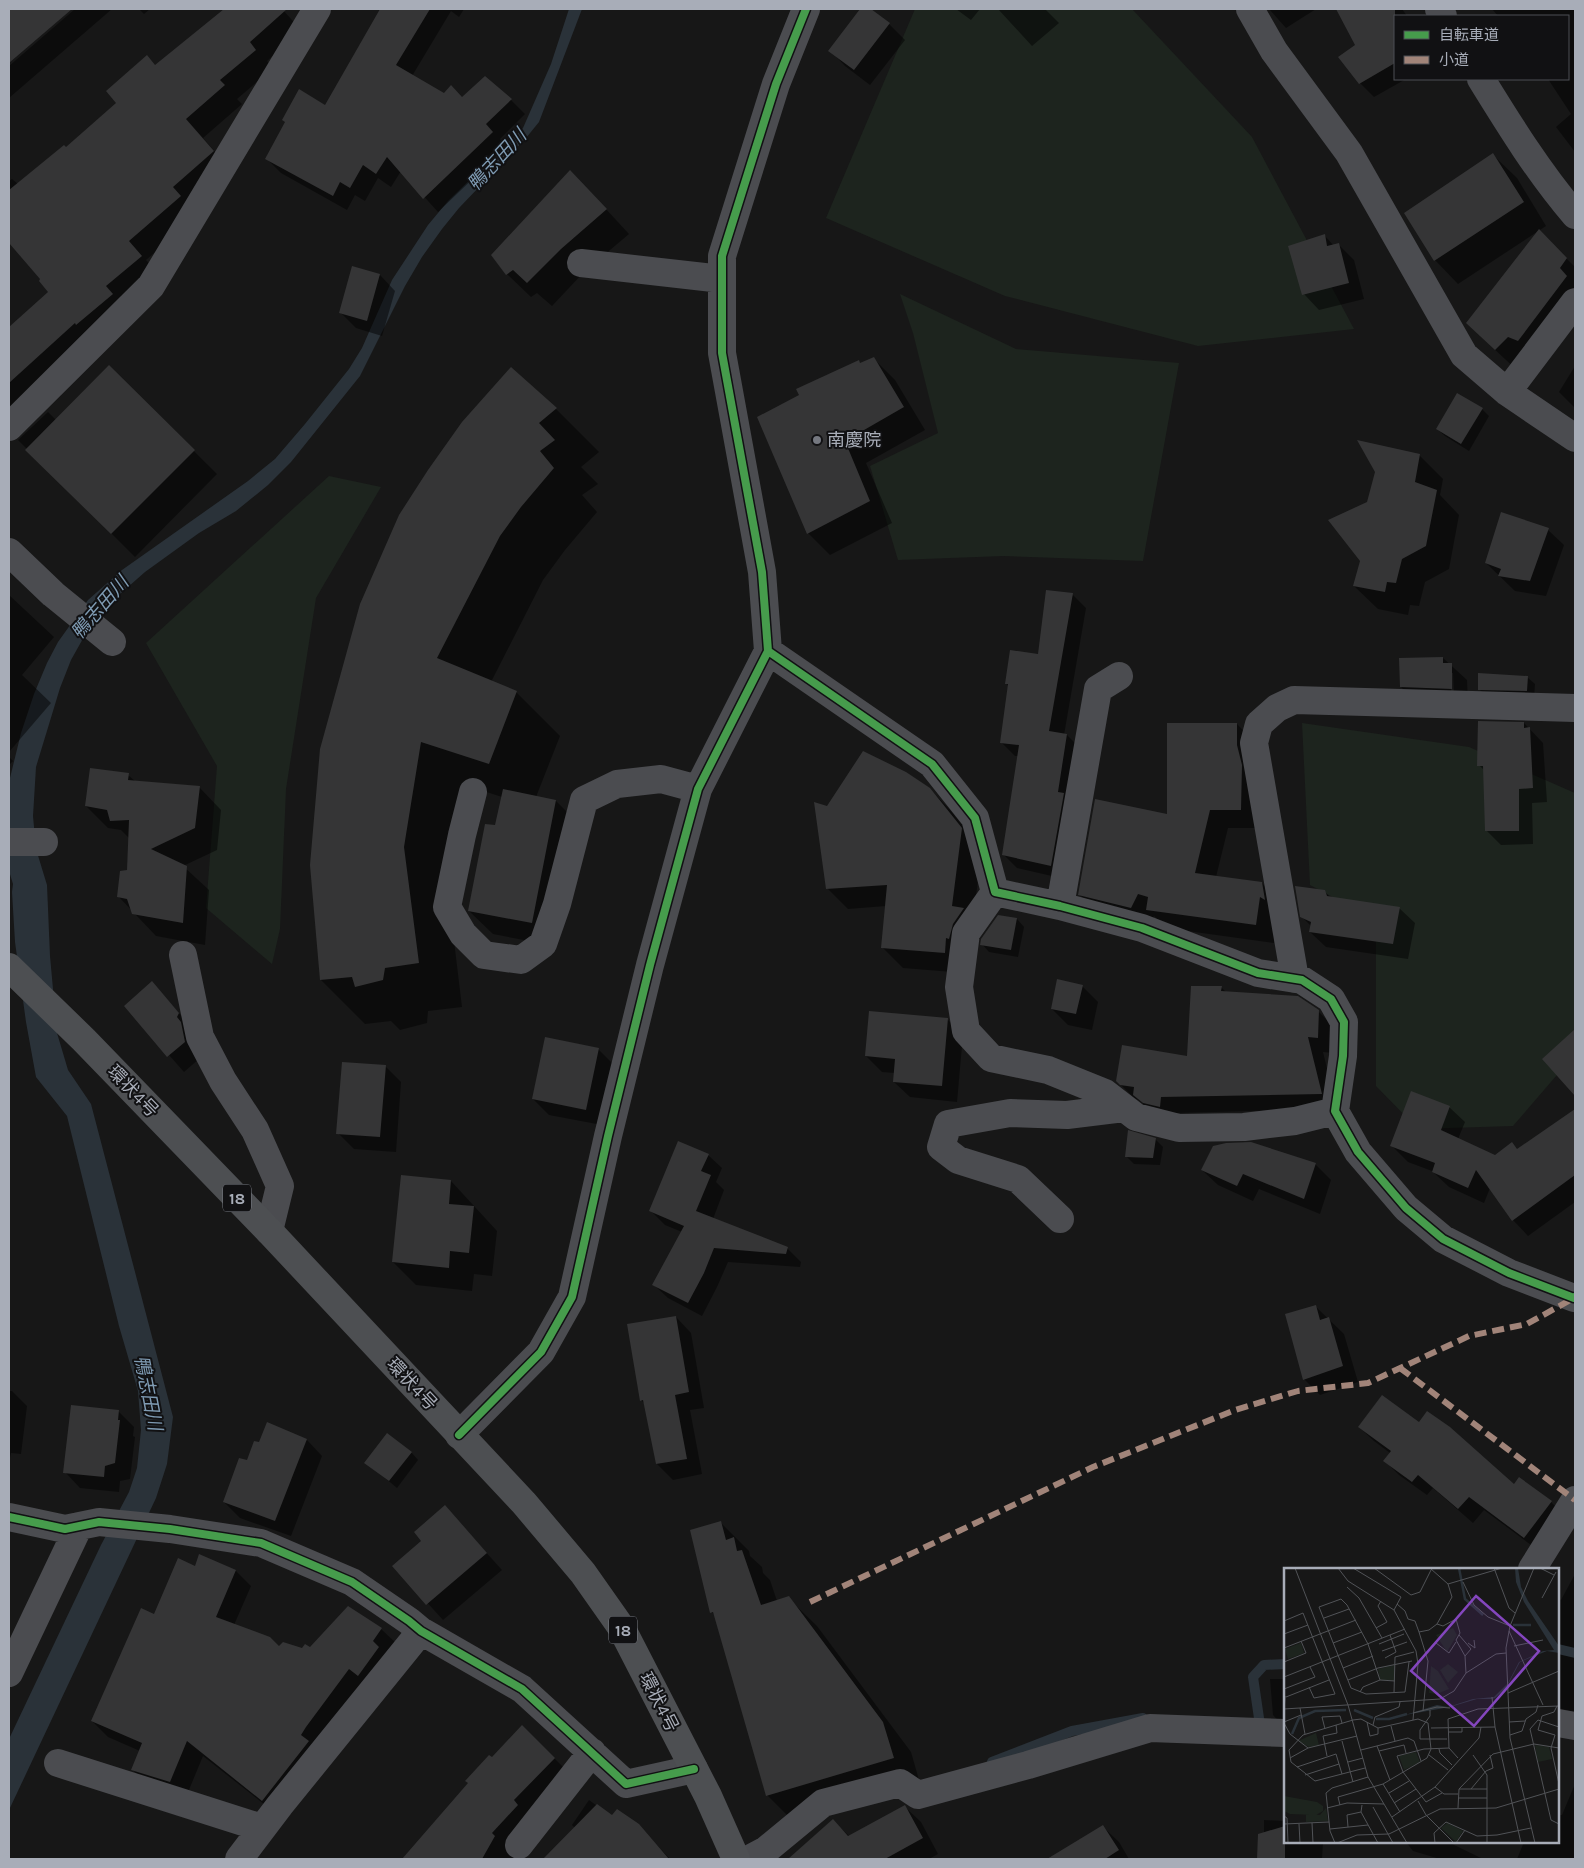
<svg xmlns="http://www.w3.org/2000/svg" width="1584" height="1868" viewBox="0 0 1584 1868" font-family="Karla,'Noto Sans JP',sans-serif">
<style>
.green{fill:#1d241e}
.water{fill:#2a3239}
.shadow{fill:#0007;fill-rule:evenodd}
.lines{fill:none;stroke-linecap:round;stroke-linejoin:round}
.stream{stroke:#2a3239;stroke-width:10}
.building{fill:#353536}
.minor{stroke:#4b4c50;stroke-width:28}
.major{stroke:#4d4f52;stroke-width:28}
.quiet{stroke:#a18479;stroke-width:6;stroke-dasharray:12 6;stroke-linecap:butt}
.cycleway-casing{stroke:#111113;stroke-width:11}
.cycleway{stroke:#469c4c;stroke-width:8}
.poi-dot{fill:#757880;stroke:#111113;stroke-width:2}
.labels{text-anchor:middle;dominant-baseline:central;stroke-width:4;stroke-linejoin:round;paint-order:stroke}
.shield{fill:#111113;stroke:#7b7e86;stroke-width:1}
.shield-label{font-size:16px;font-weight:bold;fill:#a8adb8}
.poi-label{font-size:18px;fill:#a8adb8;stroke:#111113;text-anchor:start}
.street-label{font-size:18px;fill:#a8adb8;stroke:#111113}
.water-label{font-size:19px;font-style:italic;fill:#7f9bb3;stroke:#111113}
.inset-river{fill:none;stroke:#2a3239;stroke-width:2.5}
.inset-road{fill:none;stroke:#515357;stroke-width:1}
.view{fill:#8446be;fill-opacity:0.15;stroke:#8446be;stroke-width:2.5}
.inset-edge{fill:none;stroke:#a8adb8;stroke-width:2.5}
</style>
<rect width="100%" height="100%" fill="#171717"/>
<path class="green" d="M915,9H1132L1252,137L1354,329L1198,346L1005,296L826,218Z
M900,294L1016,349L1179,363L1143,561L1003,556L898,560L870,466L938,433L913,333Z
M329,476L381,487L316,598L286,789L280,929L272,964L206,908L217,766L146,643Z
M1302,723L1469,747L1575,793V1054L1513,1126L1418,1129L1376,1086V920L1310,885Z"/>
<path class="water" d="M569,9H582L539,122L526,138L459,208L442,229L422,257L405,286L360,376L291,462L268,485L236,511L199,533L145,572L103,609L85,635L71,660L60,688L36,767L33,816L36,849L47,885L50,956L57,1033L68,1070L91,1104L173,1417L167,1464L156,1498L9,1810V1739L101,1545L129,1492L137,1468L141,1430L138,1391L119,1326L67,1116L36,1077L26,1022L15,942L12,892L13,884L9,871V791L10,778L21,733L34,694L47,663L58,642L88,600L122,570L248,481L275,459L305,424L349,369L362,348L392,280L428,225L448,201L523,128L551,64Z"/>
<path class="shadow" d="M9,9H71L9,63Z
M75,9H112L9,98V66Z
M139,9H150L144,14Z
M226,9H282L301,30L267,61L273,68L237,99L242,104L203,138L231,170L198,215L146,260L159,275L9,433V328L50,292L42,280L9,241V181L12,179L18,184L66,148L118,103L156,66Z
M379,9H464L459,17L451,11L412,76L444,94L462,98L511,100L525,114L500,139L506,147L438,212L401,171L391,187L378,178L365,201L355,195L347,210L281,173L266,158L325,106L381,10Z
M861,9H869L889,24L905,40L870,85L845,66L830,50Z
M956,9H980L971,20Z
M998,9H1045L1059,23L1032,46Z
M1269,9H1316L1286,28Z
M1338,9H1402L1407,16H1395V79H1406L1374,97L1360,83L1357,45Z
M1492,9H1575V152L1556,127L1571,114L1548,79H1568V16H1498Z
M1493,155L1517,178L1546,226L1458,284L1435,260Z
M593,195L629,234L584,272L552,306L537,293L531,297L507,274Z
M1539,231L1575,267V319L1520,373L1491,346Z
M1325,236L1334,246L1338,244L1354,260L1364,299L1319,310L1304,294Z
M380,275L395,291L382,336L356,328L340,312Z
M873,358L895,380L925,430L866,463L892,523L830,555L808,533L861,364Z
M1575,366V408L1559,392Z
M109,367L217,474L135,557L18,440L48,412L56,420Z
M511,369L556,409L599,452L581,467L598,484L582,495L597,512L565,550L543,580L491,682L516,692L560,736L536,797L556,801L579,824L555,946L493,934L469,911L496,827L502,797L465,785L448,891L462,1007L428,1011L427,1023L400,1030L391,1021L365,1024L321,980Z
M1482,409L1489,416L1469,451L1445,436L1437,429Z
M1419,455L1443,479L1440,495L1459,515L1449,569L1425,582L1419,606L1410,605L1408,615L1378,609L1354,586L1361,560Z
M1548,530L1564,545L1546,596L1515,591L1486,563Z
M9,595L54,637L22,675L51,703L9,752Z
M1073,595L1086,608L1064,735H1067L1081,749L1065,879L1017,868L1003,854L1019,756H1015L1001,742L1009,687L1006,683L1039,656Z
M1443,658L1467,680L1468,704L1417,703L1401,687ZM1451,673H1453L1454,695H1451Z
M1527,677L1535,684L1534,698L1487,697L1479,689Z
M1524,723L1543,743L1547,802L1532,803L1533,844L1501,845L1487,831L1485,771L1479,765Z
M1237,724L1255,743L1259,828H1228L1216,877L1262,883L1280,902L1274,943L1166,928L1154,916L1150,926L1098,913L1079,894L1168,816Z
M9,757L13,761L9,765Z
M128,775L136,782L199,787L221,810L217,850L183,866L209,890L205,945L156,936L118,896L128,871L130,839L121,830L108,828L86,806Z
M930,789L951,811L982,850L973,919V945L965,973L903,968L882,947L886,906L848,909L827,888L828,807Z
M1325,892L1331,898L1399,908L1415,923L1408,959L1326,947L1310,932L1311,926L1301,916Z
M1017,919L1024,927L1018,957L989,952L982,944Z
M152,983L194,1030L200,1058L184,1072L126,1006Z
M1082,986L1098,1002L1092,1030L1068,1025L1052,1009Z
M1221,987L1227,993L1318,1011L1334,1027L1333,1053L1323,1052L1337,1109L1176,1113L1175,1122L1150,1110L1140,1101L1133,1097L1117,1081L1188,1057Z
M947,1019L963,1035L957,1102L910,1097L894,1082L895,1073L882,1072L866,1056Z
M1575,1031V1094L1544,1059Z
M598,1049L614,1065L602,1125L549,1115L533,1099Z
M385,1066L401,1082L396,1152L354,1149L338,1133Z
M1449,1107L1465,1122L1458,1139L1495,1156L1518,1150L1575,1110V1202L1528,1236L1513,1220L1490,1188L1484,1203L1449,1187L1432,1171L1408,1162L1392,1146Z
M1155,1139L1163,1147L1160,1165L1134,1164L1126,1156Z
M708,1155L722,1168L716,1182L724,1190L713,1219L787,1248L801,1262L800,1267L728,1262L717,1287L702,1316L668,1298L654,1285L682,1232L665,1225L651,1211Z
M1315,1164L1331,1180L1320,1214L1259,1189L1253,1201L1218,1185L1202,1170Z
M451,1181L497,1231L492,1276L474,1274L472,1291L416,1285L393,1262Z
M1315,1306L1344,1334L1358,1382L1320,1395L1304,1379Z
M676,1317L691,1333L704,1408L690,1410L702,1474L673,1480L657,1464L645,1404L641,1400Z
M9,1391H12L27,1406L21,1454L11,1453L9,1462Z
M118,1411L134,1427L133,1436L135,1437L130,1479L120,1481L119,1492L80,1488L65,1472Z
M1419,1424L1514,1486L1520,1478L1551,1502L1565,1516L1539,1551L1484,1510L1473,1523L1433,1488L1427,1495L1399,1475L1385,1461L1390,1453L1374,1441L1359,1427Z
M307,1440L322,1456L291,1536L240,1518L224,1502L248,1462Z
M411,1452L418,1460L397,1488L366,1462Z
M445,1507L502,1570L443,1620L394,1566L423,1541Z
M720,1522L749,1551L750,1556L762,1567L763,1573L770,1580L777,1601L788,1598L817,1626L911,1752L921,1787L796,1824L767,1795L715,1616L712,1612Z
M195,1567L236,1571L251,1586L234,1625L279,1647L302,1650L310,1649L381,1629L397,1644L279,1816L203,1756L186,1797L148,1785L133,1770L140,1751L108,1737L92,1721L154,1616Z
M1575,1574V1712L1558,1708V1598L1561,1600Z
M1270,1679H1285V1728L1273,1715Z
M522,1726L573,1777L510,1852L516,1859H403Z
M1575,1784V1859H1517L1524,1842H1558V1819L1560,1815H1562Z
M589,1800L612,1817L638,1825L670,1859H545L575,1828L572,1825Z
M905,1807L921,1822L938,1854L929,1859H797L794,1856L833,1821L849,1836Z
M1264,1820L1285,1821V1842H1323L1322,1859H1258L1259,1835L1264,1833Z
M1103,1827L1119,1842L1129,1859H1049Z
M1406,1842H1448L1483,1859H1440L1413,1851Z"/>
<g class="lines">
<path class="stream" d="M1558,1649L1575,1653
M1260,1725L1253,1677L1264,1665L1285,1664
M992,1762L1072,1731L1143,1718"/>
</g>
<path class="building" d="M9,9H72L9,63Z
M224,9H287L250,42L256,50L220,80L225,85L186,119L214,151L173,187L181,196L129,241L142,256L106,286L113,294L76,325L75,323L9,383V327L48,292L39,281L40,279L9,243V190L64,145L66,147L116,103L106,91L147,55L155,65Z
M380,9H430L396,65L444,93L451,85L462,97L485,76L512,99L486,124L493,132L423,199L387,157L376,174L363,165L350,188L340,182L333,196L265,159L285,122L282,120L299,89L325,105Z
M860,9H871L890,23L854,70L828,51Z
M1336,9H1395V63L1359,84L1338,57L1355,45Z
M1493,153L1524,202L1434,261L1404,213Z
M570,170L607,209L561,249L527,283L513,270L506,275L491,255Z
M1539,229L1567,258L1560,268L1567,276L1518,341L1508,337L1495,350L1466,323Z
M1325,234L1327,246L1339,243L1349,283L1302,295L1288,246Z
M352,266L380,274L367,321L339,313Z
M874,357L904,407L845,441L870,501L807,534L757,417L799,395L796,389L859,360L860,363Z
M109,365L195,450L111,534L25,450Z
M511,367L557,408L539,423L555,440L540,451L554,468L521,507L500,536L437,658L517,691L489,764L421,742L404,847L419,963L385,968L383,980L355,987L352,977L320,980L310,865L320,749L360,604L399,515L428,470L462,422Z
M1457,393L1483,408L1461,444L1436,429Z
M1357,440L1420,454L1415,482L1437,490L1426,546L1402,559L1396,583L1387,582L1385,592L1353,586L1360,561L1328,520L1367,502L1375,472Z
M1501,512L1549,528L1530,581L1498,576L1501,569L1485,563Z
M1046,590L1073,593L1049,731L1067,734L1058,792L1064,793L1051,866L1002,855L1019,745L1000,743L1008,684H1005L1010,650L1038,654Z
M1443,657V663H1452V689L1400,687L1399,658Z
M1478,673L1528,676L1527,691L1478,690Z
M1478,721L1524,722V728L1530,727L1533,788L1519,789V831H1485L1483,766H1477Z
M1167,723H1237V745L1242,765L1241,810H1210L1195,873L1262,882L1265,900L1260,897L1256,925L1146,910L1148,897L1138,894L1131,908L1078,895L1095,799L1167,814Z
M863,751L906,772L930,788L962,828L952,906L964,908L953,924L949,939L946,938L945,953L881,948L887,885L826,889L814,802L827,806Z
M90,768L129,773L128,780L200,786L195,828L151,849L187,866L183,923L132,914L127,899L117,897L120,871L127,870L129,820L110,821L107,810L85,806Z
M503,789L556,800L532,923L468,911L485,824L495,825Z
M1295,886L1325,890L1327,896L1400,907L1393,944L1309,932L1311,922L1300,917Z
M998,915L1017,918L1011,950L980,945L981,939Z
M1057,979L1083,985L1076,1014L1051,1009Z
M152,981L179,1013L177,1017L181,1022L185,1042L167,1057L124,1006Z
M1191,986H1222L1221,991L1298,996L1319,1010L1318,1038L1308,1037L1322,1094L1161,1097L1160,1107L1143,1103L1133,1095L1134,1087L1120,1085L1116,1081L1122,1045L1187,1056Z
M869,1011L948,1018L942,1086L893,1082L895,1059L865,1056Z
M1575,1029V1096L1542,1059Z
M545,1037L599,1048L586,1110L532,1099Z
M342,1062L386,1065L380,1137L336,1134Z
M1411,1091L1450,1106L1441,1130L1495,1155L1512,1142L1517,1149L1575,1109V1175L1512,1221L1476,1170L1468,1188L1432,1172L1435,1163L1390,1146Z
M1128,1130L1156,1138L1153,1158L1125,1157Z
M678,1141L709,1154L701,1171L711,1175L696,1211L788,1247L786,1254L714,1248L704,1273L688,1303L652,1285L684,1226L649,1211Z
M1251,1142L1316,1163L1304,1199L1243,1174L1237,1186L1201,1170L1213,1146L1226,1143Z
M401,1175L451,1180L449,1204L474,1206L469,1253L450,1251L449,1268L392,1262Z
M1316,1305L1320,1320L1329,1317L1343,1366L1303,1380L1285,1314Z
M676,1316L689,1392L675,1395L687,1459L656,1464L643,1400L640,1401L627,1324Z
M1382,1395L1419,1422L1427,1411L1450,1427L1514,1484L1519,1477L1552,1501L1524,1538L1469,1497L1458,1509L1418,1475L1412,1482L1383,1461L1391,1451L1358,1427Z
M71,1405L119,1410L118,1420H120L115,1463L105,1466L104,1477L63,1473Z
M267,1422L307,1439L275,1521L223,1502L239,1458L247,1460L254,1441L259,1442Z
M387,1433L412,1452L389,1481L364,1463Z
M445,1505L487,1553L426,1605L392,1566L421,1541L414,1532Z
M721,1521L726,1540L734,1537L737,1551L742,1550L761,1605L789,1596L883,1722L894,1758L766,1796L713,1612L710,1613L690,1530Z
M199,1554L236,1570L216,1617L270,1637L279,1646L283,1642L302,1648L305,1644L310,1647L348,1606L382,1628L373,1641L379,1647L358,1676L349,1669L306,1727L301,1735L309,1741L262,1801L187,1741L170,1782L131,1770L142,1743L91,1721L141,1608L154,1614L178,1558L195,1566Z
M522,1725L555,1758L514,1800L518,1805L492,1833L495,1836L482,1859H402L468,1783L465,1781L489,1755L492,1757Z
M597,1804L612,1815L617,1809L639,1824L669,1859H543Z
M905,1805L923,1838L885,1859H788L833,1819L848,1836Z
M1103,1825L1119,1850L1105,1859H1047Z
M1285,1826V1859H1257L1258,1834Z"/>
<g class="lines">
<path class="minor" d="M1250,9L1274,51L1349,153L1464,355L1507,392L1575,438
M1439,9L1443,16
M1481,79C1510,126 1539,173 1575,215
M581,263L722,279
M1507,392L1575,302
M9,427L151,286L317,9
M9,552L53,594L112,642
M768,651L932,764L975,818L995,892L1060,906L1142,928L1258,973L1302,980L1331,999L1344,1022L1343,1056L1335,1111L1358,1152L1406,1208L1443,1239L1509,1273L1574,1298L1575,1297
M473,792L462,835L447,907L463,934L484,955L521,960L543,944L557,904L584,800L617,784L661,779L698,789
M9,842H44
M995,892L966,933L959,987L966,1031L991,1058L1048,1070L1105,1093L1136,1117L1179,1128L1244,1127L1295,1121L1335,1111
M1060,906L1098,689L1119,676
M183,955L200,1037L223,1081L255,1130L280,1186L269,1231
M1295,979L1254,743L1259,724L1277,708L1294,700L1575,708
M1060,1219L1018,1179L958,1160L941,1147L948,1124L1010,1113L1067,1115L1124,1108
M459,1435L541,1352L572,1297L608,1136L650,965L698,789L768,651L762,572L722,353V256L776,84L806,9
M9,1517L65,1529L99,1522L170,1529L261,1543L352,1582L409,1621L421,1631L522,1689L626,1784L694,1769
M1532,1569L1575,1500
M9,1673L79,1526
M1558,1723L1575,1726
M58,1763L262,1828
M519,1845L592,1752
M239,1859L280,1805L421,1631
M749,1859L766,1850L823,1803L900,1783L918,1795L1028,1765L1150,1728L1285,1733"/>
<path class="major" d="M9,967L84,1040L269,1231L524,1503L583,1573L621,1627L708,1796L736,1859"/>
<path class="quiet" d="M1400,1368L1575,1500
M810,1602L1093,1467L1235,1410L1298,1391L1368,1383L1469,1336L1527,1324L1574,1298"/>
<defs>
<path id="cycleway" d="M768,651L932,764L975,818L995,892L1060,906L1142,928L1258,973L1302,980L1331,999L1344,1022L1343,1056L1335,1111L1358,1152L1406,1208L1443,1239L1509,1273L1574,1298L1575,1297
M459,1435L541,1352L572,1297L608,1136L650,965L698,789L768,651L762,572L722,353V256L776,84L806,9
M9,1517L65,1529L99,1522L170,1529L261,1543L352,1582L409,1621L421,1631L522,1689L626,1784L694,1769"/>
</defs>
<use href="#cycleway" class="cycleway-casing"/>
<use href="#cycleway" class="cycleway"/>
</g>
<circle class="poi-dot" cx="817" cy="440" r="5"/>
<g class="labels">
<g class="shield">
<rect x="223" y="1184.5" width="28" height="27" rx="4"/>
<rect x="609" y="1616.5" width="28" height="27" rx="4"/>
</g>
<g class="shield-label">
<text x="237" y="1198">18</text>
<text x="623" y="1630">18</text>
</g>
<g class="poi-label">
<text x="827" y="440">南慶院</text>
</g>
<g class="street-label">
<text transform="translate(133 1091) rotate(46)">環状4号</text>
<text transform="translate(412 1384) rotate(47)">環状4号</text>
<text transform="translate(659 1702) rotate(63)">環状4号</text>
</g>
<g class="water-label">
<text transform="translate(497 160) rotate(-47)">鴨志田川</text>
<text transform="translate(100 608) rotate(-49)">鴨志田川</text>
<text transform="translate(148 1393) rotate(79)">鴨志田川</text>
</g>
</g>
<g transform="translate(1284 1568)">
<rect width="275" height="275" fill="#171717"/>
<path d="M169,60L173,67L163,84L152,67ZM17,75L20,85L4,91L1,81ZM164,96L174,104L164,115L156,102ZM111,97V113L96,112L94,101ZM147,98L154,103L165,121L153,126L145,125ZM32,165L35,177L25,179L14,173ZM251,177L265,179L268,191L254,194ZM132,184L136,194L120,202L115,188ZM0,228L33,234L39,238V243L32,247L6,246L0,243ZM42,240L44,253L22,254V246L36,247ZM163,255L179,263L172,274L157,260Z" fill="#1d241e"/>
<path d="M231,0H234L237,19L244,33L275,78V85L263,83L236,94L222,120L211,130L208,131H193L166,139L121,147L153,137L164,139L189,131L210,129L224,115L235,94L259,83L270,82L240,34L232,14Z" fill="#2a3239"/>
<path class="inset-river" d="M175,0L181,31L199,47M229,57H247M70,142L89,150M92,151H105L123,146M8,166L15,150L31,143L62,142"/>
<path class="inset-road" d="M11,0L64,137L84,209L123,275M54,0L64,13L110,42L132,83L134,96L129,152M69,0L117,29L110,42M90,0L127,27L136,24L147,2M210,0L225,40L231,45M250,0L226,58L222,80L226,170L251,275M256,0L270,7M147,1L164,16L218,0M179,14L190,37L204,49L226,58M63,19L75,30L98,70M258,30L272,4M113,36L121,43L124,51L131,53L135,64L145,62L153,56L168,29L164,16M40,50L65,41M0,53L19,45L51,126L30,130L25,119M153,56L159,58L172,51L176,65L172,72L181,88L182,105M92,60L103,54L94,38L97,33M225,63L259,137M135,64L144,93L139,143M0,66L24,57M175,67L187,81L181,88M49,75L78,64M152,75L165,85L172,74M184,75L191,80L190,72M95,76L120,66M230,78L259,72M0,80L72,52M98,83L123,74M101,90L112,84L106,67M0,94L22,85L17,73M59,100L89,88M0,109L121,61M64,112L94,100L128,93M96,112L84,76L63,37L57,31L35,39L67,120L82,126L121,124L125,94M0,121L31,109L26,99M76,124L79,119L96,112L111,113M110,125L111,89L130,84M224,125L275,103M2,129L45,112M208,129L211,159L237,275M273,138L270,144L258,148L254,162L271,167L267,180L275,216M16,140L21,166M0,141L156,131L170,123L182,105L212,86L222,85M146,142V148L136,162V171H163M0,145L1,128M129,145L153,139L166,140M0,154L17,147M83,154L86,168L94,166V160M225,154L241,153M0,155L6,166L24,180L73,168M89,157L91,149L115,139L116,134M107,158L111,173M275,159L254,152L246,161L267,252L275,256M147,160L211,159M41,161L38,149L56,148L58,155M164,164H178V159M226,167L238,163L242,151L252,144L254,137M58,173L69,214M93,178L106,212M155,181L156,185L168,197M77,182L124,170L130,173L137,193M95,183L120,177L122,185M145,187L164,202M189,187L203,207V275M43,188L39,168L53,165L52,157M6,190L24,180M174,190L165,180L164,151L194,141L275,138M64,194L79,190M13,199L52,186L58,206M21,207L55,196M99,216L116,244M151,219L160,226H174M175,221H203M187,221L202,203L209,200L206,187M105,225L125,213M158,225L142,234L119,204L113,188L140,181L165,180M174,230H203M134,233L142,247L170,275M110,235L132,221M56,237L54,229L99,216L143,190L147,181L144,155L134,151L94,160L77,151L69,152L19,167L5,182L7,194L31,213L81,200M78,237L77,244L94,275M89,239L109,275M43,240L63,235L100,236M174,240L175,221L209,186L250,176L275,180M0,248L3,250L4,275M108,249L151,219L195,170L197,159M28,255L29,275M0,256L45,254M15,256L16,275M64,259L63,247L77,244M46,261L84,257M51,275L46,263L42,225L48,220L84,209M53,275L73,267L105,266L156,241L212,240L275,221M151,275L150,265L162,254L193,268L213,267L247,260M172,275L181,262"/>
<path class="view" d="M192,28L255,83L190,158L127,103Z"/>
<rect width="275" height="275" class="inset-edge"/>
</g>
<rect width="1584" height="1868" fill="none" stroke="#a8adb8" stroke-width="20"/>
<rect x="1394" y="15" width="175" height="65" fill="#111113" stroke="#4d4f55"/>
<rect x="1404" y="31" width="25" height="8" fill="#469c4c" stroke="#4d4f55"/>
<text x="1439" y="40" font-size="15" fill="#a8adb8">自転車道</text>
<rect x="1404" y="56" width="25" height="8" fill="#a18479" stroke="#4d4f55"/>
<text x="1439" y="65" font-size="15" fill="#a8adb8">小道</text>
</svg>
